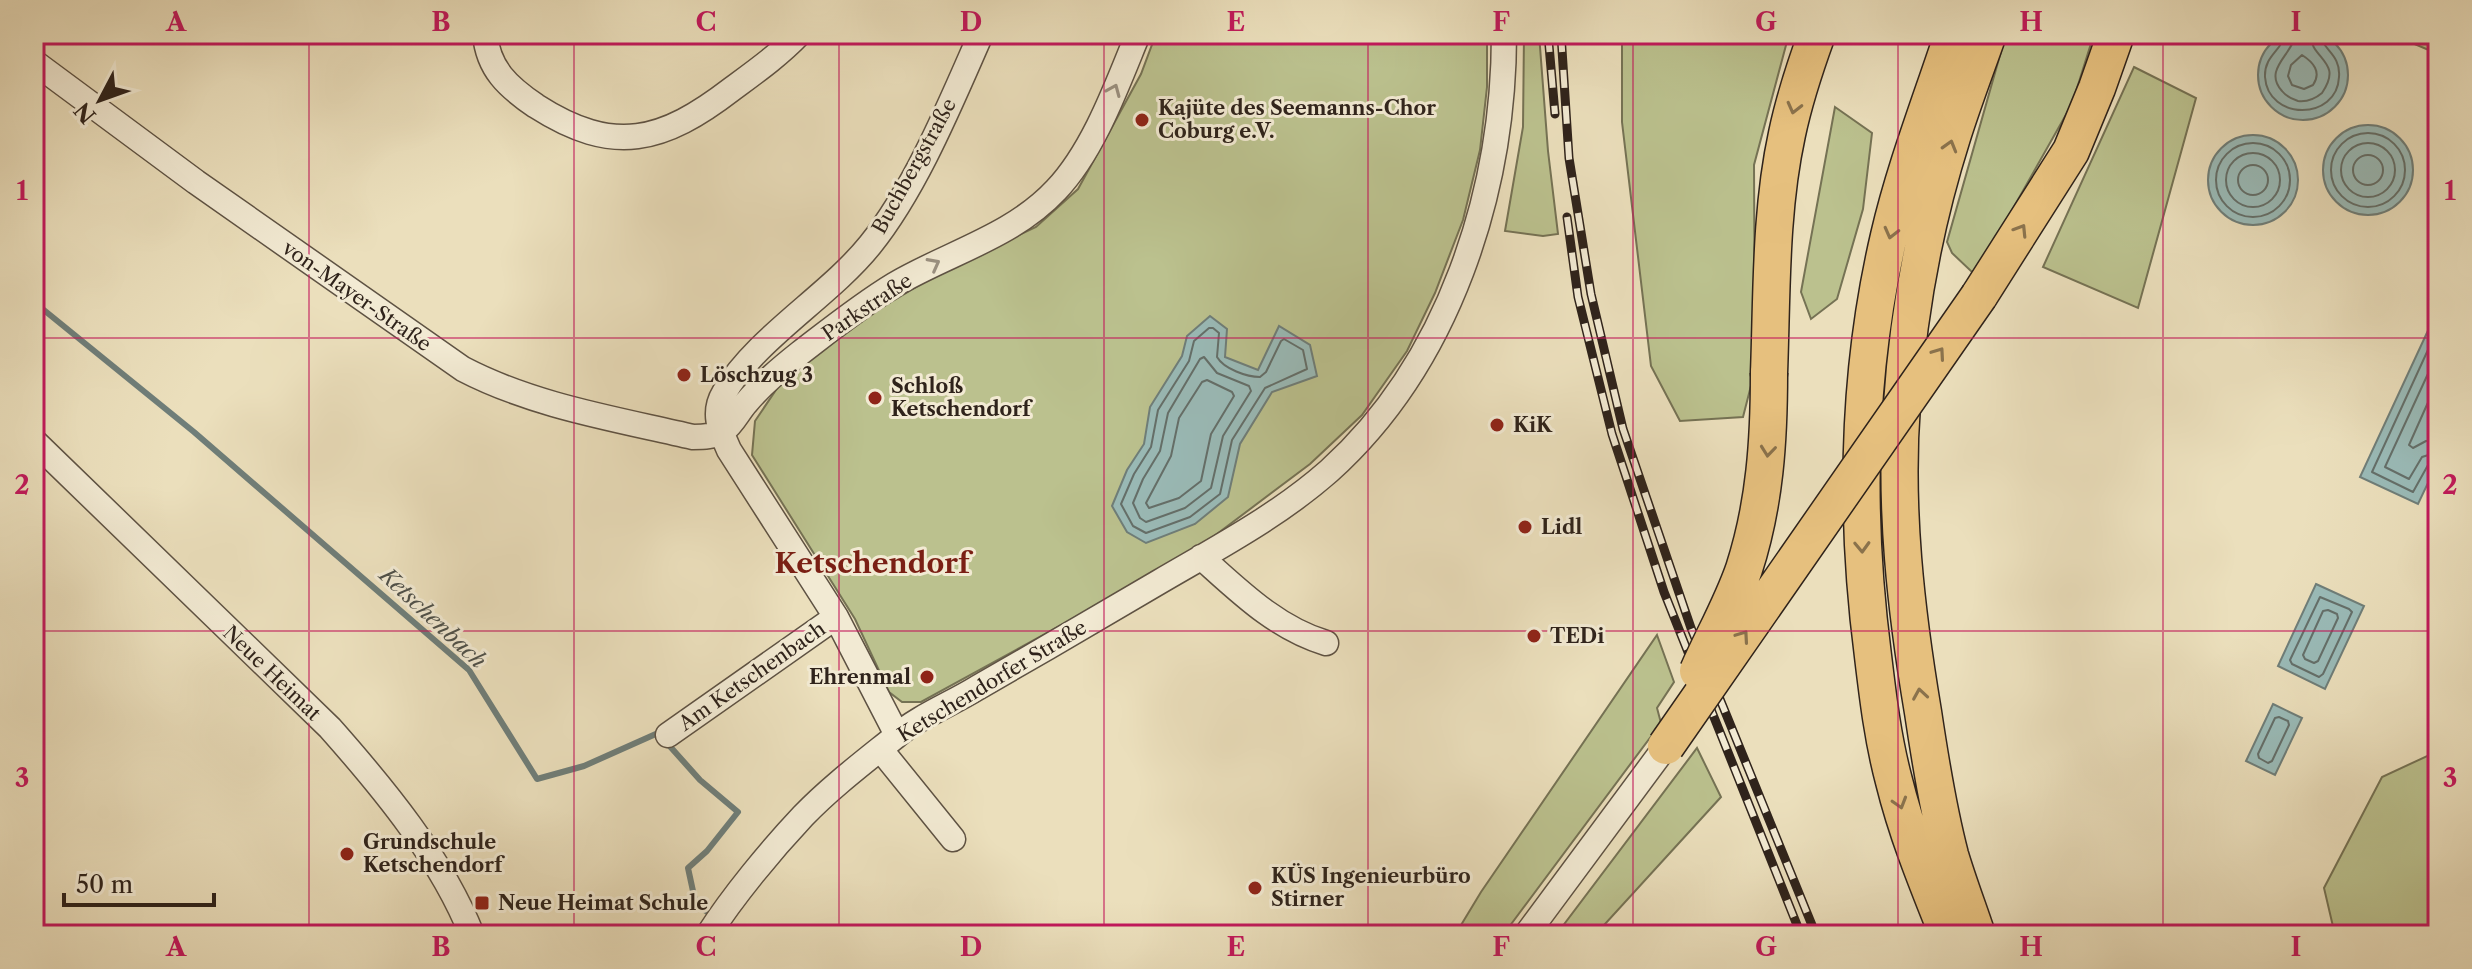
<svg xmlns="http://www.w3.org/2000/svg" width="2472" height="969" viewBox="0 0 2472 969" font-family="'Libre Caslon Text',serif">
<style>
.green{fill:#bbc18e;stroke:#757254;stroke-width:2}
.water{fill:#9abbb8;stroke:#6f7e79;stroke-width:2}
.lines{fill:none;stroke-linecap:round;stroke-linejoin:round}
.shore{stroke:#646f6a;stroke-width:2}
.stream{stroke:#6f7e79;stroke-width:6}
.minor-casing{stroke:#5e5243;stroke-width:27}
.highway-casing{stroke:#2f231b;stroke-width:39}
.minor{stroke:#f2ead3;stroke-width:24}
.highway{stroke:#e6c07e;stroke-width:36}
.rail-casing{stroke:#2f231b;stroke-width:9}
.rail{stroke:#f2ead3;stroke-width:6;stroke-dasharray:18;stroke-linecap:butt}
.highway-bridge-casing{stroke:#2f231b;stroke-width:39;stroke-linecap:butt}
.highway-bridge{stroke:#e6c07e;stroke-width:36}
.oneway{stroke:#9a9080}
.oneway2{stroke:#8a724c}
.grid{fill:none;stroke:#c2185b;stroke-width:2;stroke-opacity:0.55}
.poi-dot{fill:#8f2418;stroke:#f2ead3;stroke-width:3}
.labels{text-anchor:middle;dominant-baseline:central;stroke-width:6;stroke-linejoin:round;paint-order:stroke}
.poi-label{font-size:20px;font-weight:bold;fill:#2f231b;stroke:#f2ead3;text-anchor:start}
.street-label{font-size:20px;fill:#2f231b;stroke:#f2ead3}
.water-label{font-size:22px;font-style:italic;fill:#4f514a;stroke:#f2ead3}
.district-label{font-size:28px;font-weight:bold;fill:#7a1f14;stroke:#f2ead3}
.neatline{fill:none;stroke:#c2185b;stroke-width:3}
.grid-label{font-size:26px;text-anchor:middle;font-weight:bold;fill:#c2185b}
</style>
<rect width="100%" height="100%" fill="#ebdfbc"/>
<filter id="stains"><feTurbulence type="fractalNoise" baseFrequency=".0025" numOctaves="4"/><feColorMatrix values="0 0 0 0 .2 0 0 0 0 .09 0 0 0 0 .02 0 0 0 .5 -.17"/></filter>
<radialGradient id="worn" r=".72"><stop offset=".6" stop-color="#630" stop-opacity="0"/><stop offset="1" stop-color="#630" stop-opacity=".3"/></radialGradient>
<path class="green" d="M1156,34H1487V87L1480,150L1463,220L1435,293L1407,351L1362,415L1310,464L1189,555L921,702H902L889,692L855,619L752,455L755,421L780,384L853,325L946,269L1036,227L1078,189L1141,74Z
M1524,34H1539L1548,151L1558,234L1543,236L1505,231L1523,127Z
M1622,34H1789L1754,165L1755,370L1743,417L1680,421L1651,366L1622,122Z
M2006,34H2094L2072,104L1981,265L1972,272L1952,253L1947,242Z
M2391,34H2438V54Z
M2134,67L2196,98L2138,308L2043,267Z
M1835,107L1872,133L1863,209L1837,299L1811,319L1801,292Z
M1657,635L1674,682L1657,708L1661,723L1503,935H1455L1481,892Z
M1697,748L1721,797L1595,935H1556Z
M2438,751V935H2335L2324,888L2382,777Z"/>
<path class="water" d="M2258 75a45 45 0 1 1 90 0a45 45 0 1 1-90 0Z
M2323 170a45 45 0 1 1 90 0a45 45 0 1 1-90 0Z
M2208 180a45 45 0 1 1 90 0a45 45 0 1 1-90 0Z
M2438,309V462L2418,504L2360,477Z
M1210,316L1227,329L1225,357L1258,370L1279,326L1310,345L1317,376L1272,392L1240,444L1228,497L1195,524L1146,543L1127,532L1112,506L1127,470L1144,444L1150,407L1182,356L1187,336Z
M2316,584L2364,606L2325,689L2278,666Z
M2273,704L2302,718L2275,775L2246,761Z"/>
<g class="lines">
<path class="shore" d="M2285,34C2283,50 2264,55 2265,77C2268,121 2337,121 2339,77C2341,54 2322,50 2320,34
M2295,34C2294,54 2262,69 2282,91C2286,96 2292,99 2298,101C2308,102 2315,99 2322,93C2344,61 2311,60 2310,34
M2302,55C2313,62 2322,72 2313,85L2304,89L2292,85L2288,76L2291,65Z
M2331 170a37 37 0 1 1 74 0a37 37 0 1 1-74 0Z
M2216 180a37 37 0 1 1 74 0a37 37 0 1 1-74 0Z
M2341 170a27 27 0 1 1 54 0a27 27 0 1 1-54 0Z
M2226 180a27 27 0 1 1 54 0a27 27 0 1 1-54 0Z
M2353 170a15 15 0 1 1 30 0a15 15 0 1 1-30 0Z
M2238 180a15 15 0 1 1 30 0a15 15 0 1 1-30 0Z
M1213,328L1219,333L1217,357C1224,369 1247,377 1260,377L1266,372L1281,341L1284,339L1303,350L1307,369L1265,388L1232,440L1220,494L1190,517L1146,533L1133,526L1121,504L1134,474L1151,447L1158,410L1189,361L1194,341L1209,328Z
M2438,328L2372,472L2413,492L2428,465L2438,462
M2438,352L2385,467L2409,479L2422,457L2438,452
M1204,357L1217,373L1249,386L1251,391L1223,436L1211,488L1185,508L1146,522L1140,518L1133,503L1143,479L1160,451L1168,413L1200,359Z
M1207,380L1232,392L1234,396L1211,434L1201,481L1179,498L1149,508L1146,503L1171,456L1179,418L1202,382Z
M2438,380L2409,445L2413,448L2426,441L2438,440
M2320,597L2349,609L2352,612L2323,674L2319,677L2292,664L2290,660Z
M2328,610L2337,614L2338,618L2318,661L2314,663L2305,659L2303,655L2323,611Z
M2279,717L2288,721L2289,725L2272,761L2268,763L2259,758L2258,754L2275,718Z"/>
<path class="stream" d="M34,302L194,432L469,670L537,779L584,766L658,733L700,780L738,812L707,851L688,868L696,905L714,916
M723,922L744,935"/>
<defs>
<path id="minor" d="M485,34C488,69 508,87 536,106C614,156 663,142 732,89C755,72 779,55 799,34
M34,62L196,182L463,369C534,406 616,419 693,437C703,437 714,437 723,431C733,424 738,412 746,403C761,385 781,368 800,353C830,330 861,305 894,285C948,253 1012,237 1056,190C1094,150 1117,85 1138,34
M34,441L330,728C384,789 442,859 472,935
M1201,557C1239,591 1276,628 1326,643
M668,735L836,617
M897,735L836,617L729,450C720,430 712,413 724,393C756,338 829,296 870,245C916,188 951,102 981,34
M881,750L953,839
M708,935C733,896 771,850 803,816C831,787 864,762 895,737C918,717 951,704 977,688C1038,653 1098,618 1159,582C1217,548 1278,516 1329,471C1449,363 1504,192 1504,34
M1526,935L1666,746"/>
<path id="highway" d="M1979,296L2071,151L2097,88L2116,34
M1769,373C1772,294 1770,212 1787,134C1794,100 1805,67 1817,34
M1948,935C1928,885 1907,834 1894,781C1883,740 1878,698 1873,656C1855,517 1857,373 1889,236C1905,167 1931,101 1953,34
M1977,935C1968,908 1958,882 1950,855C1938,809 1930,759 1923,712C1906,611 1894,507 1902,404C1908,315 1925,222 1952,137C1963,102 1976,68 1988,34"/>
</defs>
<use href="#minor" class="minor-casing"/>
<use href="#highway" class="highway-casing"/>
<use href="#minor" class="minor"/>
<use href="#highway" class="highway"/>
<defs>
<path id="rail" d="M1548,34L1555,114
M1561,34L1569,158L1591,294L1623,429L1691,628L1816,935
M1567,217L1578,297L1612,434L1664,592L1801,935"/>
</defs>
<use href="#rail" class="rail-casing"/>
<use href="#rail" class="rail"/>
<defs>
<path id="highway-bridge" d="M1698,671C1713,637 1732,604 1744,569C1765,504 1769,440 1769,373
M1666,746L1979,296"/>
</defs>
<use href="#highway-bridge" class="highway-bridge-casing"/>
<use href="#highway-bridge" class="highway-bridge"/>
</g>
<defs><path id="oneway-chevron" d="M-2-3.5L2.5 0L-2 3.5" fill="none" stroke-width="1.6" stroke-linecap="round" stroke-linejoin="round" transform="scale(2)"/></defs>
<g class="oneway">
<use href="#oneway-chevron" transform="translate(1114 90) rotate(-67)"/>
<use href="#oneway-chevron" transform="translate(934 264) rotate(-28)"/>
</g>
<g class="oneway2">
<use href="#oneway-chevron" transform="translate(1794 108) rotate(104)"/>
<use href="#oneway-chevron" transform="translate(1950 146) rotate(-74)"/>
<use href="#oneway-chevron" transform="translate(2021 230) rotate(-58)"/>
<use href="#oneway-chevron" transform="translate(1891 233) rotate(104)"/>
<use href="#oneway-chevron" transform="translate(1939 353) rotate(-55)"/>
<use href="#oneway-chevron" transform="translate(1768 451) rotate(96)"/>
<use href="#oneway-chevron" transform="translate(1862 547) rotate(88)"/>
<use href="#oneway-chevron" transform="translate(1743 636) rotate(-55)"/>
<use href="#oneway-chevron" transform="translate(1920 694) rotate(-99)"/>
<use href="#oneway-chevron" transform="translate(1900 803) rotate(73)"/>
</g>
<path class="grid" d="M309,34V935M574,34V935M839,34V935M1104,34V935M1368,34V935M1633,34V935M1898,34V935M2163,34V935M34,338H2438M34,631H2438"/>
<g class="poi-dot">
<circle cx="1142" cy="120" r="8"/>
<circle cx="684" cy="375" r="8"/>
<circle cx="875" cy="398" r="8"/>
<circle cx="1497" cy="425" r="8"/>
<circle cx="1525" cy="527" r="8"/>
<circle cx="1534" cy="636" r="8"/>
<circle cx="927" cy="677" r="8"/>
<circle cx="347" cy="854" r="8"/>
<circle cx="1255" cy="888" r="8"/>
<rect x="474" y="895" width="16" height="16" rx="4"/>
</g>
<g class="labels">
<g class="poi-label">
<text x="1158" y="108">Kajüte des Seemanns-Chor<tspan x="1158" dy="23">Coburg e.V.</tspan></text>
<text x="700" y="375">Löschzug 3</text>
<text x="891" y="386">Schloß<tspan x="891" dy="23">Ketschendorf</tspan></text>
<text x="1513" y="425">KiK</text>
<text x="1541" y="527">Lidl</text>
<text x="1550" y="636">TEDi</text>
<text x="911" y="677" text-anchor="end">Ehrenmal</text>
<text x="363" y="842">Grundschule<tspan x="363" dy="23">Ketschendorf</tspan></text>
<text x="1271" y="876">KÜS Ingenieurbüro<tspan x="1271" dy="23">Stirner</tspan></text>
<text x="498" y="903">Neue Heimat Schule</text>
</g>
<g class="street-label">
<text transform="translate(914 166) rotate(-61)">Buchbergstraße</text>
<text transform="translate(357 296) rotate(35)">von-Mayer-Straße</text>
<text transform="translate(867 307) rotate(-34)">Parkstraße</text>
<text transform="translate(272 673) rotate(44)">Neue Heimat</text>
<text transform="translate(752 676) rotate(-35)">Am Ketschenbach</text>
<text transform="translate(992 681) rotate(-31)">Ketschendorfer Straße</text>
</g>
<g class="water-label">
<text transform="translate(433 618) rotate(43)">Ketschenbach</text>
</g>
<g class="district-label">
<text x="872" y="563">Ketschendorf</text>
</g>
</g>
<rect width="2472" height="969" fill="none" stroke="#ebdfbc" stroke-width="88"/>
<g transform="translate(100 100) rotate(229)" stroke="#f2ead3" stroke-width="6" paint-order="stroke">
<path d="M0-6L14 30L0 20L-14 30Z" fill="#2f231b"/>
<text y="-12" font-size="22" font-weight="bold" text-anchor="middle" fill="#2f231b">N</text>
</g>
<path d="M64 893v12h150v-12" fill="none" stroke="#2f231b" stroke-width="4"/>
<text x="76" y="893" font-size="24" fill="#2f231b" stroke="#f2ead3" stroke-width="6" paint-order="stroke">50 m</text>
<rect x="44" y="44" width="2384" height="881" class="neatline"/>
<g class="grid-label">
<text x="176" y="31">A</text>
<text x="441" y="31">B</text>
<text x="706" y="31">C</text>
<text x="971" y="31">D</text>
<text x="1236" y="31">E</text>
<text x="1501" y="31">F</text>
<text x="1766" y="31">G</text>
<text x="2031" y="31">H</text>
<text x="2296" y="31">I</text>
<text x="22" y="200">1</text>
<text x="2450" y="200">1</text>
<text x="22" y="494">2</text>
<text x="2450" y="494">2</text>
<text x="22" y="787">3</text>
<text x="2450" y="787">3</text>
<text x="176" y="956">A</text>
<text x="441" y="956">B</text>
<text x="706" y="956">C</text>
<text x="971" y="956">D</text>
<text x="1236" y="956">E</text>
<text x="1501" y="956">F</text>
<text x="1766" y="956">G</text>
<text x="2031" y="956">H</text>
<text x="2296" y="956">I</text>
</g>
<rect width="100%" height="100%" filter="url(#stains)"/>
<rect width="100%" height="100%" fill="url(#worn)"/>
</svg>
